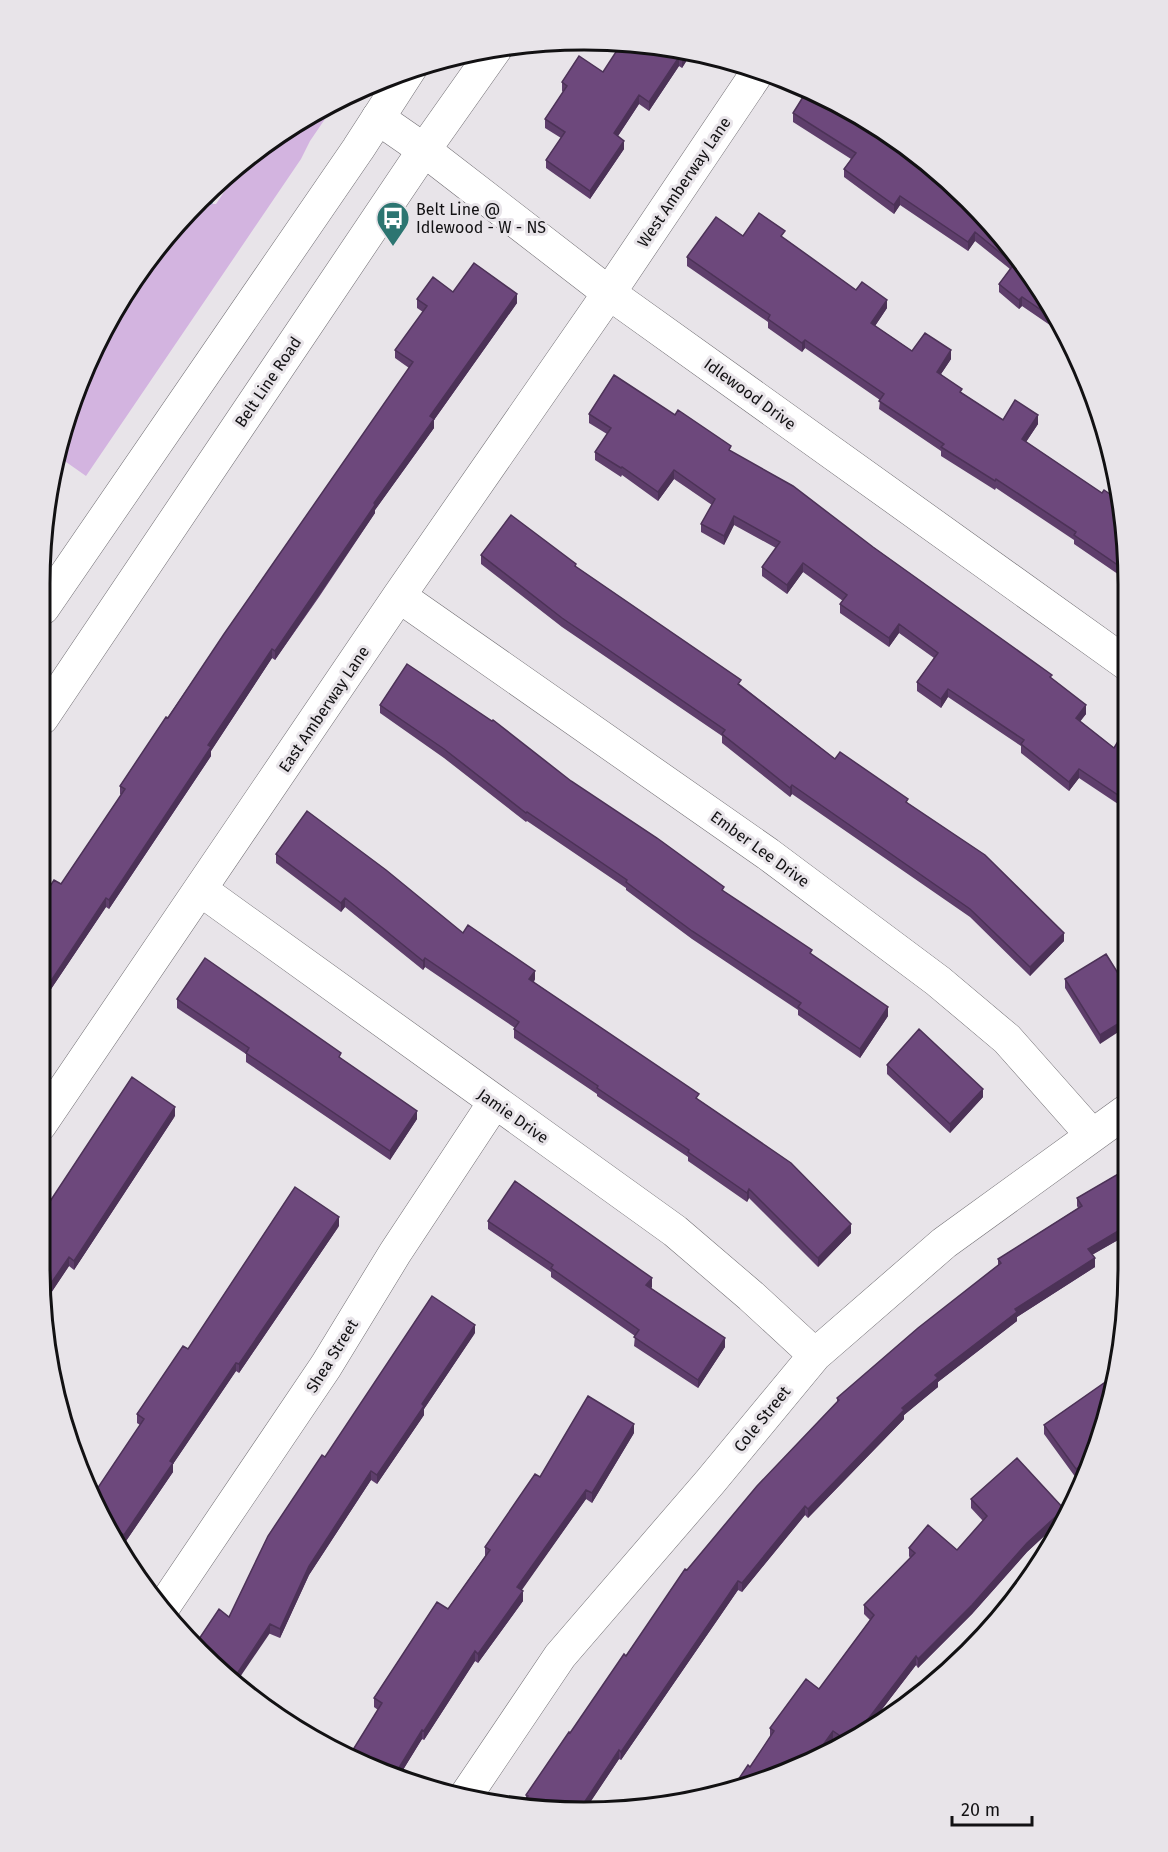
<svg xmlns="http://www.w3.org/2000/svg" width="1168" height="1852" viewBox="0 0 1168 1852" font-family="'Fira Sans',sans-serif">
<style>
.green{fill:#d3b4e0}
.lines{fill:none;stroke-linecap:round;stroke-linejoin:round}
.stream{stroke:#44a7a2;stroke-width:8}
.minor-casing{stroke:#716e73;stroke-width:34}
.major-casing{stroke:#716e73;stroke-width:34}
.minor{stroke:#fff;stroke-width:33}
.major{stroke:#fff;stroke-width:33}
.wall{fill:#5e3e6b}
.shaded-wall{fill:#4c3257}
.building{fill:#6d487c;stroke:#4c3257;stroke-width:1.5}
.labels{text-anchor:middle;dominant-baseline:central;stroke-width:6;stroke-linejoin:round;paint-order:stroke}
.street-label{font-size:16px;fill:#121113;stroke:#e8e4e9}
.poi-label{font-size:16px;fill:#121113;stroke:#e8e4e9;text-anchor:start}
.rim{fill:none;stroke:#121113;stroke-width:3}
</style>
<rect width="100%" height="100%" fill="#e8e4e9"/>
<path class="green" d="M314,111L325,119L310,141L301,159L86,476L59,457L81,375L152,252L208,192L213,204H216L246,159Z"/>
<g class="lines">
<path class="stream" d="M199,202L209,201L229,171"/>
<defs>
<path id="minor" d="M378,118L424,150L609,293L1127,664
M399,596L768,854L938,981L1007,1039L1092,1135
M201,890L675,1231L751,1296L815,1355
M40,1125L399,596L609,293L759,70
M164,1606L326,1366L395,1253L494,1103
M467,1794L560,1656L710,1482L815,1355L944,1243L1125,1112"/>
<path id="major" d="M43,608L358,149L411,67
M42,718L424,150L496,48"/>
</defs>
<use href="#minor" class="minor-casing"/>
<use href="#major" class="major-casing"/>
<use href="#minor" class="minor"/>
<use href="#major" class="major"/>
</g>
<path class="wall" d="M692,52L682,68L679,66L649,111L639,104L618,136L624,149L590,199L546,168V160L561,138L545,128V119L563,92L562,91V82L603,72Z
M793,113L1016,252L1063,328L1060,332L1022,306L1019,309L999,292V284L1010,269L975,241L968,251L900,205L894,214L844,177V169L851,159L793,122Z
M743,236L785,239L856,290L887,308L875,326L912,351L951,359L941,374L962,393L1003,420L1038,424L1026,442L1128,548V581L1074,544V540L996,488L995,490L941,456V451L879,409L880,400L805,348L802,352L768,328V322L687,266V257Z
M453,292L517,303L434,420V428L375,510V513L319,597L275,660L272,658L211,751V756L109,909L106,907L41,1004V900L61,884L121,795L120,794V786L409,368L395,358V350L423,312L417,308V299Z
M589,414L731,451L873,547L1052,679L1086,714L1080,721L1114,748L1127,731V810L1079,778L1069,791L1021,753V746L948,697L941,708L917,691V682L934,658L899,633L889,647L840,613V604L843,601L803,572L787,594L762,576V567L776,548L734,525L724,545L701,532V524L712,505L674,479L658,501L622,475L621,477L595,460V452L607,434L589,423Z
M481,555L576,567L741,685L835,759L908,803L1064,941L1030,976L970,917L792,794L790,797L722,743V736L562,627L481,564Z
M380,705L571,781L812,955L888,1016L860,1058L798,1015V1010L692,939L626,890V888L527,821L526,822L444,758L380,713Z
M276,854L463,933L535,979L534,982L699,1100L851,1233L818,1267L749,1198L747,1202L688,1161V1157L597,1096V1094L514,1038V1029L515,1028L425,967L423,970L345,907L341,912L276,863Z
M1065,979L1126,986L1100,1044L1065,988Z
M177,999L341,1059L417,1119L390,1160L246,1062V1054L177,1008Z
M887,1065L983,1097L950,1133L887,1074Z
M175,1116L74,1270L69,1266L45,1302L39,1268Z
M1125,1170V1236L1092,1255L1095,1267L1017,1317V1321L938,1382V1387L904,1415V1419L808,1518L805,1515L742,1592L738,1590L621,1760L619,1759L583,1813L523,1803L526,1799V1795L687,1570L837,1402V1398L998,1265V1259L1078,1208L1077,1206V1198Z
M488,1221L652,1287L651,1288L725,1347L698,1388L634,1346L635,1336L551,1277V1272L488,1229Z
M339,1226L239,1373L236,1371L173,1464V1472L124,1544L120,1541L118,1544L140,1425L137,1423V1414L188,1349Z
M475,1333L424,1409V1415L377,1484L371,1480L309,1575L280,1638L229,1617L325,1457Z
M1114,1376L1076,1478L1044,1434V1425Z
M634,1433L592,1503L586,1499L521,1590L523,1601L478,1663L475,1661L424,1740L422,1739L398,1778L351,1753L378,1710L374,1707V1698L448,1609L485,1556V1547L540,1477Z
M971,1499L1064,1517L1027,1552L972,1614L918,1668L916,1665L866,1730L838,1743L833,1740L827,1748L730,1792L750,1767L770,1737V1728L819,1689L870,1620L864,1614V1605L910,1558L909,1556V1548L957,1550L983,1521L971,1508Z"/>
<path class="shaded-wall" d="M687,51L692,52L682,68V59Z
M679,57V66L649,111V102Z
M639,95V104L614,142V133Z
M624,141V149L590,199V191Z
M900,196V205L894,214V205Z
M975,232V241L968,251V242Z
M517,294V303L434,420V428L375,510V513L275,660V651L430,416Z
M1022,297V306L1019,309V300Z
M887,300V308L871,332V323Z
M1060,323L1063,328L1060,332Z
M805,340V348L802,352V343Z
M951,350V359L937,380V372Z
M1038,415V424L1022,448V439Z
M674,470V479L658,501V492Z
M734,516V525L724,545V536Z
M803,563V572L787,594V585Z
M899,624V633L889,647V638Z
M272,649V658L211,751V756L109,909V900L208,745Z
M948,689V697L941,708V699Z
M1086,705V714L1076,727V718Z
M1079,769V778L1069,791V782Z
M792,785V794L790,797V788Z
M106,898V907L41,1004V996Z
M345,898V907L341,912V903Z
M1064,933V941L1030,976V967Z
M425,958V967L423,970V961Z
M535,971V979L529,988V979Z
M888,1007V1016L860,1058V1049Z
M1126,1019V1027L1100,1044V1035Z
M983,1089V1097L950,1133V1124Z
M175,1107V1116L74,1270V1261Z
M417,1111V1119L390,1160V1151Z
M749,1189V1198L747,1202V1193Z
M339,1217V1226L239,1373V1364Z
M851,1224V1233L818,1267V1258Z
M1125,1227V1236L1088,1257V1249Z
M69,1257V1266L45,1302L43,1295Z
M1095,1258V1267L1017,1317V1321L938,1382V1387L904,1415V1419L808,1518V1509L902,1408L935,1375L1015,1309Z
M652,1278V1287L646,1294V1285Z
M475,1325V1333L424,1409V1415L377,1484V1475L422,1404Z
M725,1338V1347L698,1388V1380Z
M236,1363V1371L173,1464V1472L124,1544V1535L170,1461Z
M634,1424V1433L592,1503V1493Z
M1093,1457L1090,1468L1076,1478V1469Z
M371,1471V1480L309,1575L280,1638V1629L309,1566Z
M586,1490V1499L517,1597V1587Z
M805,1506V1515L742,1592V1583Z
M1064,1509V1517L1063,1519L1027,1552L972,1614L918,1668V1659L1027,1543Z
M120,1532V1541L118,1544L115,1539Z
M738,1581V1590L621,1760V1752Z
M523,1591V1601L478,1663V1654Z
M270,1624V1633L236,1683L233,1680Z
M475,1651V1661L424,1740V1731Z
M916,1656V1665L866,1730L856,1735Z
M422,1730V1739L398,1778L394,1776Z
M833,1731V1740L827,1748L818,1752Z
M619,1750V1759L583,1813L578,1812Z"/>
<path class="building" d="M623,41L687,51L682,59L679,57L649,102L639,95L614,133L624,141L590,191L546,160L565,132L545,119L567,86L562,82L579,56L603,72Z
M808,89L825,95L916,152L1016,252L1060,323L1022,297L1019,300L999,284L1014,264L975,232L968,242L900,196L894,205L844,169L856,153L793,113Z
M759,213L785,231L781,236L856,290L862,282L887,300L871,323L912,351L925,333L951,350L937,372L962,389L960,392L1003,420L1015,400L1038,415L1022,439L1102,493L1104,490L1120,501L1128,548V572L1074,535L1076,532L996,479L995,481L941,447L944,444L879,401L884,394L805,340L802,343L768,319L770,315L687,257L716,217L743,236Z
M474,263L517,294L430,416L434,419L374,503L375,505L275,651L272,649L208,745L211,747L109,900L106,898L41,996V900L54,880L61,884L125,789L120,786L166,717L168,718L224,634L413,362L395,350L427,306L417,299L433,277L453,292Z
M614,375L675,415L678,410L731,446L729,450L793,486L873,547L1052,675L1050,677L1086,705L1076,718L1114,748L1125,730L1127,731V801L1079,769L1069,782L1021,744L1024,740L948,689L941,699L917,682L938,653L899,624L889,638L840,604L847,595L803,563L787,585L762,567L780,542L734,516L724,536L701,524L715,499L674,470L658,492L622,467L621,468L595,452L611,428L589,414Z
M511,515L576,564L575,566L741,680L738,684L835,759L840,752L908,799L906,802L985,855L1064,933L1030,967L970,909L792,785L790,788L722,734L725,730L562,618L481,555Z
M407,664L492,721L493,720L571,781L657,838L724,887L722,890L812,950L810,953L888,1007L860,1049L798,1007L801,1003L692,931L626,882L627,880L527,812L526,813L444,749L380,705Z
M307,811L386,870L463,933L468,925L535,971L529,979L699,1094L696,1098L791,1163L851,1224L818,1258L749,1189L747,1193L688,1152L689,1150L597,1088L598,1086L514,1029L519,1022L425,958L423,961L345,898L341,903L276,854Z
M1106,954L1126,986V1019L1100,1035L1065,979Z
M205,958L341,1053L339,1057L417,1111L390,1151L246,1053L249,1048L177,999Z
M919,1029L983,1089L950,1124L887,1065Z
M132,1077L175,1107L74,1261L69,1257L43,1295L39,1268V1218Z
M1125,1170V1227L1088,1249L1095,1258L1015,1309L1017,1312L935,1375L938,1378L902,1408L904,1410L808,1509L805,1506L742,1583L738,1581L621,1752L619,1750L578,1812L523,1803L528,1796L526,1795L569,1732L570,1733L624,1654L626,1656L685,1569L687,1570L757,1486L839,1400L837,1398L918,1328L1001,1263L998,1259L1082,1206L1077,1198Z
M515,1181L652,1278L646,1285L725,1338L698,1380L634,1337L639,1330L551,1268L553,1265L488,1221Z
M295,1187L339,1217L239,1364L236,1363L170,1461L173,1463L124,1535L120,1532L115,1539L93,1495L144,1419L137,1414L183,1346L188,1349Z
M432,1296L475,1325L422,1404L424,1406L377,1475L371,1471L309,1566L280,1629L270,1624L233,1680L197,1642L219,1609L229,1617L268,1536L322,1455L325,1457Z
M1114,1376L1093,1457L1076,1469L1044,1425Z
M588,1396L634,1424L592,1493L586,1490L517,1587L523,1591L478,1654L475,1651L424,1731L422,1730L394,1776L351,1753L382,1703L374,1698L437,1602L448,1609L490,1550L485,1547L535,1474L540,1477Z
M1017,1458L1064,1509L1027,1543L972,1605L918,1659L916,1656L856,1735L846,1740L833,1731L818,1752L730,1792L748,1765L750,1767L774,1731L770,1728L806,1679L819,1689L874,1615L864,1605L915,1553L909,1548L928,1525L957,1550L987,1516L971,1499Z"/>
<defs>
<symbol id="bus-pin" viewBox="-11 -11 22 30"><path d="M0 17L-7.5 6A9.5 9.5 0 1 1 7.5 6Z" fill="#2c7571" stroke="#e8e4e9"/><path d="M-5-6H5V4H4V6H2V4H-2V6H-4V4H-5ZM-3.5-4V0h7V-4ZM-3.5 1.2v1.5H-2V1.2ZM2 1.2v1.5H3.5V1.2Z" fill="#fff"/></symbol>
</defs>
<g fill-rule="evenodd">
<use href="#bus-pin" x="374" y="199" width="38" height="52"/>
</g>
<g class="labels">
<g class="street-label">
<text transform="translate(684 182) rotate(-56)">West Amberway Lane</text>
<text transform="translate(268 382) rotate(-56)">Belt Line Road</text>
<text transform="translate(750 394) rotate(36)">Idlewood Drive</text>
<text transform="translate(324 709) rotate(-56)">East Amberway Lane</text>
<text transform="translate(760 849) rotate(36)">Ember Lee Drive</text>
<text transform="translate(513 1116) rotate(35)">Jamie Drive</text>
<text transform="translate(332 1356) rotate(-58)">Shea Street</text>
<text transform="translate(762 1419) rotate(-51)">Cole Street</text>
</g>
<g class="poi-label">
<text x="416" y="209">Belt Line @<tspan x="416" dy="18">Idlewood - W - NS</tspan></text>
</g>
</g>
<path d="M0 0H1168V1852H0ZM584 50H584A534 534 0 0 1 1118 584V1268A534 534 0 0 1 584 1802H584A534 534 0 0 1 50 1268V584A534 534 0 0 1 584 50Z" fill="#e8e4e9" fill-rule="evenodd"/>
<path class="rim" d="M584 50H584A534 534 0 0 1 1118 584V1268A534 534 0 0 1 584 1802H584A534 534 0 0 1 50 1268V584A534 534 0 0 1 584 50Z"/>
<path d="M952 1816v9h80v-9" fill="none" stroke="#121113" stroke-width="3"/>
<text x="961" y="1816" font-size="18" fill="#121113" stroke="#e8e4e9" stroke-width="4.5" paint-order="stroke">20 m</text>
</svg>
